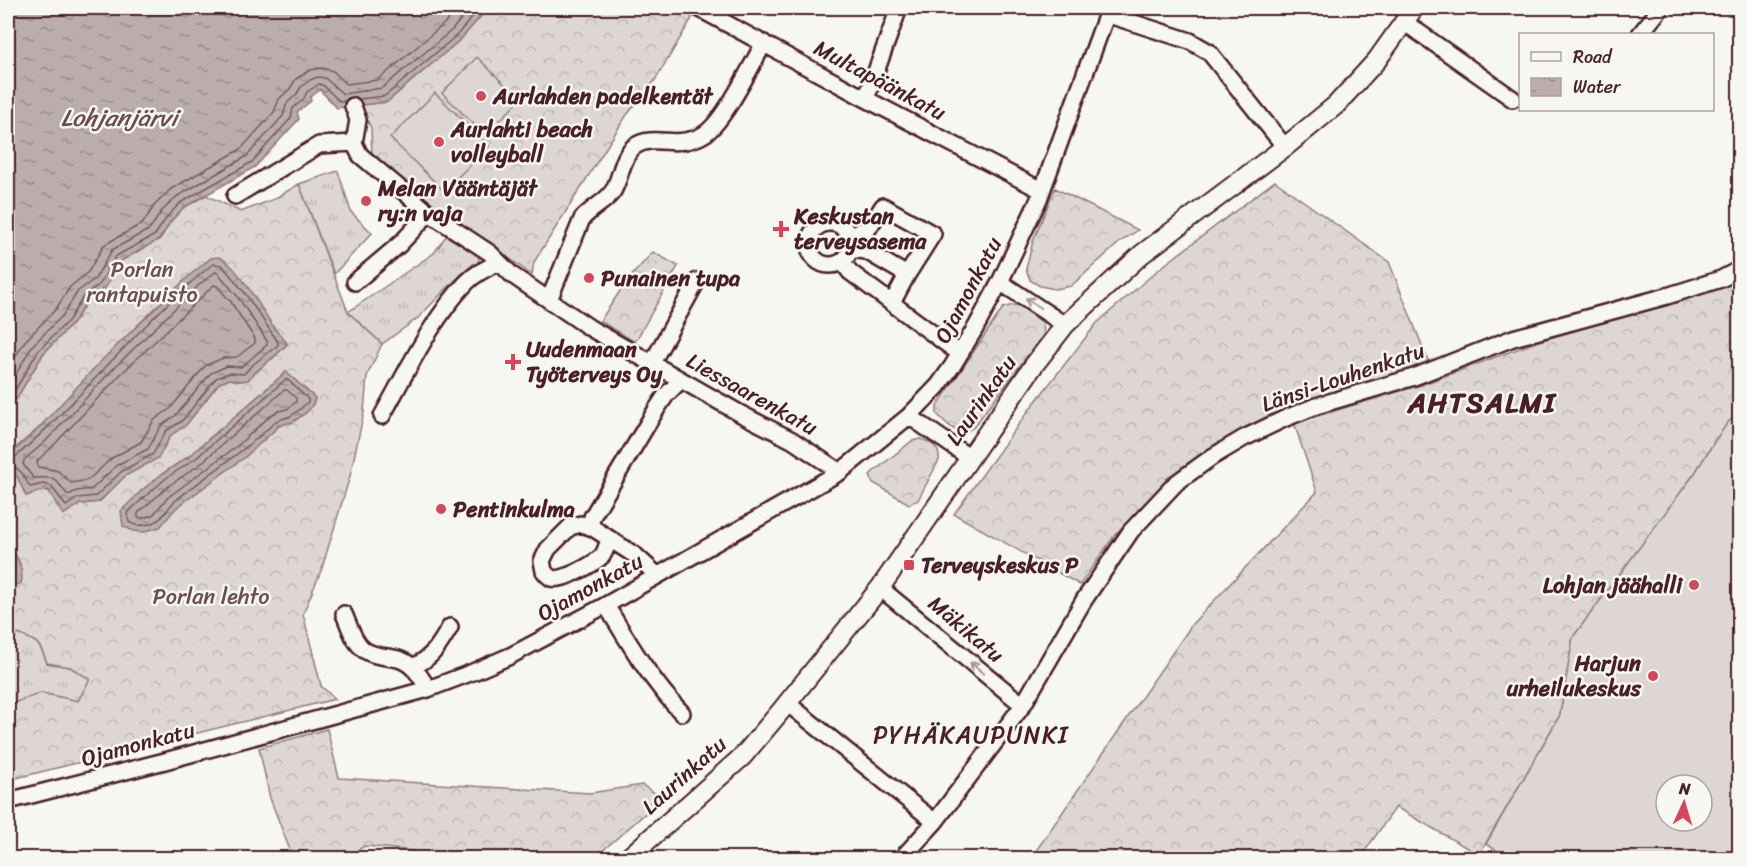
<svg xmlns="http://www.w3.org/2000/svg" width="1747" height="866" viewBox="0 0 1747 866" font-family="Sriracha,sans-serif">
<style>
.grass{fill:url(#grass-tufts);stroke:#947a80;stroke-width:1.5}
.forest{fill:url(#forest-crowns);stroke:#947a80;stroke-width:1.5;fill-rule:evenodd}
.garden{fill:#ddd6d5;stroke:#947a80;stroke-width:1.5;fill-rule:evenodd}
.water{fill:url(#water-ripples);stroke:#8e747a;stroke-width:1.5}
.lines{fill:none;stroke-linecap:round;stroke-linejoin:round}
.shore{stroke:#77585f;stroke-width:1.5}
.minor-casing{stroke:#4a1f2b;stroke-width:20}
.major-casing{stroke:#4a1f2b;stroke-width:22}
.minor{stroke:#f6f6f2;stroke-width:15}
.major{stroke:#f6f6f2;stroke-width:18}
.oneway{stroke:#a99598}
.poi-dot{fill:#d1495b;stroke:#f6f6f2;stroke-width:2}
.labels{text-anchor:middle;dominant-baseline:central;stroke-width:5;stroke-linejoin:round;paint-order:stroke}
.street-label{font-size:22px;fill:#4a1f2b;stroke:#f6f6f2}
.poi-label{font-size:22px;font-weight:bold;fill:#4a1f2b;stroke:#f6f6f2;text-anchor:start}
.park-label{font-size:22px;fill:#6f4d56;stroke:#f6f6f2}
.water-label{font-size:24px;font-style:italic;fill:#6c4a52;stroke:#f6f6f2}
.neighbourhood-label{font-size:24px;letter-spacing:1.5px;fill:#4a1f2b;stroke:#f6f6f2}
.district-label{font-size:28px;font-weight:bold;letter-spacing:1.5px;fill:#4a1f2b;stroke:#f6f6f2}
</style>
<defs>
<pattern id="grass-tufts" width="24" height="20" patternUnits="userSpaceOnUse" patternTransform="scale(1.5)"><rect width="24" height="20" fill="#ddd6d5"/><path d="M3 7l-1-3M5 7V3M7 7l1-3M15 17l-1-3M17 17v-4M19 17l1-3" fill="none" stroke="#bfb7b7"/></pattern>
<pattern id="forest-crowns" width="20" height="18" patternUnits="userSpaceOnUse" patternTransform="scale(1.5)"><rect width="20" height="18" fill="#ddd6d5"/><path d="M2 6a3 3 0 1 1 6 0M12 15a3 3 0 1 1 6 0" fill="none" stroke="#bfb7b7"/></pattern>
<pattern id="water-ripples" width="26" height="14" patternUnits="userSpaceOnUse" patternTransform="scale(1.5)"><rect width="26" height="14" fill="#bbadae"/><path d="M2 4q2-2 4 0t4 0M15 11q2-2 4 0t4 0" fill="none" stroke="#9a8c8e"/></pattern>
</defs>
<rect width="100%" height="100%" fill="#f6f6f2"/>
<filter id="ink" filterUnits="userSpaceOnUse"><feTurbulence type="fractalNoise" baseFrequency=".0167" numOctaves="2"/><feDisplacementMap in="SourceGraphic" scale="12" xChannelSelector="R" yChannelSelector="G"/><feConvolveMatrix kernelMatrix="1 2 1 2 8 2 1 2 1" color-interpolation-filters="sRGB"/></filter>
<g filter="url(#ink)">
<path class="grass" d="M338,171L351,212L372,233L334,274L299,184Z
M446,236L478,254L479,258L478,264H473L451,284L418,318L382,344L348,312L434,253Z
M18,634C38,641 40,643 47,663L70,667L90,679L78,701L41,693L8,705V643Z"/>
<path class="forest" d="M488,8H684L692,18L656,79L626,116L534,262L532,275L372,159L371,128L360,105L387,102L461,39Z
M1275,181L1389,262L1429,363L1266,417L1211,447L1172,475L1114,536L1080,585L954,514L1029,410L1097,323L1159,269Z
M299,184L348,312L382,344L367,376L364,412L350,476L322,568L303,614L321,686L335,699L8,780V705L41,693L78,701L90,679L70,667L47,663C40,643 38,641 18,634L8,643V587L21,583L20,564L8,541V464L13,475H17L26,496L44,490L49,491L80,504L99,502L125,476L158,458L171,435L186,425L219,383L230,379L239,381L248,380C259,366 277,358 287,343L211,258C150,309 95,368 41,426C30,437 12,447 8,462V407L15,401L43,354L73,323L87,301L105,288L121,260L160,239L171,221L183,208L206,195L241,212L274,199ZM286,372L315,398C313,407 302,416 294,421C290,424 284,423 279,426L245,457L175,508L141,491L162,474L190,455Z
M1055,188L1138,230L1120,242L1071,286L1055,289L1040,286L1030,280L1026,269L1033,241Z
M653,252L678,266L635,342L600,321L626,282Z
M1739,280V417L1729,421L1714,442L1695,473L1573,637L1560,715L1479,855L1396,807L1360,858H1031L1193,623L1317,492L1294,423L1421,385L1536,342L1643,311Z
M1013,305L1020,306L1043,323L1044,334L973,428C958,438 948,425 937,414V406L1003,308Z
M920,439C931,442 940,447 939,460L918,500L909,504L872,482L870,475L873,472L912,441Z
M327,729L339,778L590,793L642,785L663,798L594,858H420L414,851L365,846L342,858H293L270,798L259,748Z"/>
<path class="garden" d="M477,57L520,100L485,135L442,93Z
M435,93L489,146L444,191L390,138Z
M1739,417V858H1509L1486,844L1560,715L1573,637L1695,473L1714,442L1729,421ZM1666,785H1702V821H1666Z"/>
<path class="water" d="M8,8H488L461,39L387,102L337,108L320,90L310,97L311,101L297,112L299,119L255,167L183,208L171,221L160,239L121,261L105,288L87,301L73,323L43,354L15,401L8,407Z
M219,257C239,265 264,315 278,333C281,336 284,340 287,344C276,358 259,366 248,380L239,381L230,379L219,383L186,425L171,435L158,458L125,476L99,502L80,504L63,515L49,491L43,490L26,496L17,476L13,475L8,464L10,455L35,432L103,359L190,275L211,258Z
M286,372L315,398C313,409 303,415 294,421C290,424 284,423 279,426L245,457L176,508L160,527L143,532L133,531L123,526L121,511L141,491L162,474L191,455Z
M8,541C15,554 25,568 21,583L8,587Z"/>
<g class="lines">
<path class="shore" d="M359,99L385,96L457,35L480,8
M213,264L222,265L244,292L278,342V345L251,366L244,374L229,373L216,378L182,421L166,431L153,454L122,471L96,496L78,498L66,506L51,486L43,484L30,487L22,473L12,464V460C83,399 140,322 213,264Z
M215,272L218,273L238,297L267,341V345L241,367L227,366L211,373L176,415L161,426L148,449L117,465L92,489L77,491L68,495C52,477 60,477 33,478L23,464L24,460L45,442L113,369L199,285Z
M214,285L217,286L231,302L255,339V343L237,357L223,358L205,366L170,409L154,420L141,442L112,458L88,480L71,483L58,471L38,467L37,461L51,448L120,375Z
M8,369L25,341L56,309L70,287L88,272L104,245L143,223L154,206L171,189L241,149L274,112L279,99L289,90L296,79L310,70L322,68L333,71L346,84L378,80L445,23L459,8
M285,380H288L308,399V402C303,407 297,412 291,416C286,418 281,419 276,421C245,452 207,474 174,502C167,508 164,518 155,522C146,526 137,527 129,522L127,513L165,479L195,459Z
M8,388L32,346L63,315L78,291L95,279L112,250L150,229L161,212L176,197L247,156L283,116L287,103L296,95L301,87L310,80L318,77L325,78L343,94L382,88L452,30L470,8
M284,390H287L296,398V402L287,409L279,411L271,415L237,446L167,498L153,515L142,518L138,517V513L170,485L199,465Z
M8,400L11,397L38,351L69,320L83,297L100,284L116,256L155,235L167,217L180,203L252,162L291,118L293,108L303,100L307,92L319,84L324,86L339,101H346"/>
<defs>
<path id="minor" d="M698,8L866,99L1041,190
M1106,14L1190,41L1209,52L1285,147
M1404,22L1513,99
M1640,34L1661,8
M866,99L899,8
M353,106L358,120L354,143
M354,143L360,155L429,213L490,253L512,275L590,328L741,414L792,440L840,472
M235,196L319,145L354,143
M809 244a21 21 0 1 1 42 0a21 21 0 1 1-42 0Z
M849,235L868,229L883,206L933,234L907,275L866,251L850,249
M842,261L850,272L952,348L960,352
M355,282L400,244L429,213
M1000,282L1065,325
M549,300L582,219C592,207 605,203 613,191C621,178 622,155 635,146C650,136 668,144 685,141C692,140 700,137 706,133C726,118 751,66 764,43
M892,303L907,275
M652,363L697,281
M382,416C406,373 433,317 467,282C476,273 487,268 499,262
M909,416L970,458
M593,528L581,524L570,527L548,549L542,561L544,571C546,574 548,576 551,578C562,582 594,564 602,556C606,551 607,545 609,539
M657,575L636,556L593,528L591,523L592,517L656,410L666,395L681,380
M880,588L1023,705
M606,605C629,643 651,681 682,713
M344,614C349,625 353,640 362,648C371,657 387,656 398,659C413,663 421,677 428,689
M413,667C433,657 439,646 450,627
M787,703L935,822
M8,801L165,761L428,689L473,672L510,656L606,605L840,472L909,416L938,386L953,365L976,327L1000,282L1039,199L1109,8
M902,858L935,822L1023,705L1084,600L1131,531L1176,483L1212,457L1244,438L1286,418L1316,406L1414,377L1513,338L1667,296L1721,279L1740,269"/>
<path id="major" d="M628,858L743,756L780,712L880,588L1034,365L1065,325L1142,254L1285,147L1336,105L1377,60L1414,8"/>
</defs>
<use href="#minor" class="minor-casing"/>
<use href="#major" class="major-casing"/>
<use href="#minor" class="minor"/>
<use href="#major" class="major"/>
</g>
<defs><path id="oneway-shaft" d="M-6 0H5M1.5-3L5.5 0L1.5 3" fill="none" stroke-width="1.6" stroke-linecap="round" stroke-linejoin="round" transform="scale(1.5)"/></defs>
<g class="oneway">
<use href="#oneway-shaft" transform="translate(1033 303) rotate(-147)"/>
<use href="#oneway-shaft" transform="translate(977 668) rotate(-140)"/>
</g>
</g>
<g class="poi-dot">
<circle cx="481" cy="96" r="6"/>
<circle cx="439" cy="142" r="6"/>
<circle cx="366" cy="201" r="6"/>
<path d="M778 220h6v6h6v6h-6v6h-6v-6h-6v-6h6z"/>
<circle cx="589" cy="278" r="6"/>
<path d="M510 353h6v6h6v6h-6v6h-6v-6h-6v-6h6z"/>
<circle cx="441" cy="509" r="6"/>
<rect x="903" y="559" width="12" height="12" rx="3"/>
<circle cx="1694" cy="585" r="6"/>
<circle cx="1653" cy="676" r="6"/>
</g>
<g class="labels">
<g class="street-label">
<text transform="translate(880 80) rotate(28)">Multapäänkatu</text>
<text transform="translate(968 290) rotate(-62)">Ojamonkatu</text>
<text transform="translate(1343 377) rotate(-19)">Länsi-Louhenkatu</text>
<text transform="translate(752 394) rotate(29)">Liessaarenkatu</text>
<text transform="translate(981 400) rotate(-55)">Laurinkatu</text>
<text transform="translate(590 587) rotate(-29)">Ojamonkatu</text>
<text transform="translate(966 629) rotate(40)">Mäkikatu</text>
<text transform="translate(138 744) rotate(-15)">Ojamonkatu</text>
<text transform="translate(684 775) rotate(-42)">Laurinkatu</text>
</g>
<g class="poi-label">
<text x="493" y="96">Aurlahden padelkentät</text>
<text x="451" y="129">Aurlahti beach<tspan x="451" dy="25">volleyball</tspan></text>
<text x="378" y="188">Melan Vääntäjät<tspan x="378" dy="25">ry:n vaja</tspan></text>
<text x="794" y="216">Keskustan<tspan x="794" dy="25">terveysasema</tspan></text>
<text x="601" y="278">Punainen tupa</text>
<text x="526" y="349">Uudenmaan<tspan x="526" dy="25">Työterveys Oy</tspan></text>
<text x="453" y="509">Pentinkulma</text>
<text x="921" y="565">Terveyskeskus P</text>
<text x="1682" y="585" text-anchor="end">Lohjan jäähalli</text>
<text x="1641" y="663" text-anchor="end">Harjun<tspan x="1641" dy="25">urheilukeskus</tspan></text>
</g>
<g class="park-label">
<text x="142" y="269">Porlan<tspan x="142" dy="25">rantapuisto</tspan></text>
<text x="211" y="596">Porlan lehto</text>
</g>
<g class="water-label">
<text x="119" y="118">Lohjanjärvi</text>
</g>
<g class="neighbourhood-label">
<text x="971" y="735">PYHÄKAUPUNKI</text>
</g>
<g class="district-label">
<text x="1482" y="402">AHTSALMI</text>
</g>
</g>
<rect width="1747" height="866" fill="none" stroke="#f6f6f2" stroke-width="30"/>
<rect x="15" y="15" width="1717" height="836" fill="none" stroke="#4a1f2b" stroke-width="2" filter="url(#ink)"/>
<rect x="1519" y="33" width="195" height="78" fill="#f6f6f2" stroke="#b1a0a2" stroke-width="1.5"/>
<rect x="1531" y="52" width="30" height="9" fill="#f6f6f2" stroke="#b1a0a2" stroke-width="1.5"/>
<text x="1573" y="63" font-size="18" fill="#4a1f2b">Road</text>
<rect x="1531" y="78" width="30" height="18" fill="url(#water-ripples)" stroke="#b1a0a2" stroke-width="1.5"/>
<text x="1573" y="93" font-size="18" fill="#4a1f2b">Water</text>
<g transform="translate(1684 803) rotate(4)"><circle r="28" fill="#f6f6f2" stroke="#b1a0a2" stroke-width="1.5"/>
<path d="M0-4.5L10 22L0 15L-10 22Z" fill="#d1495b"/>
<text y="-9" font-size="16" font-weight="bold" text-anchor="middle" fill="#4a1f2b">N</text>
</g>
</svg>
